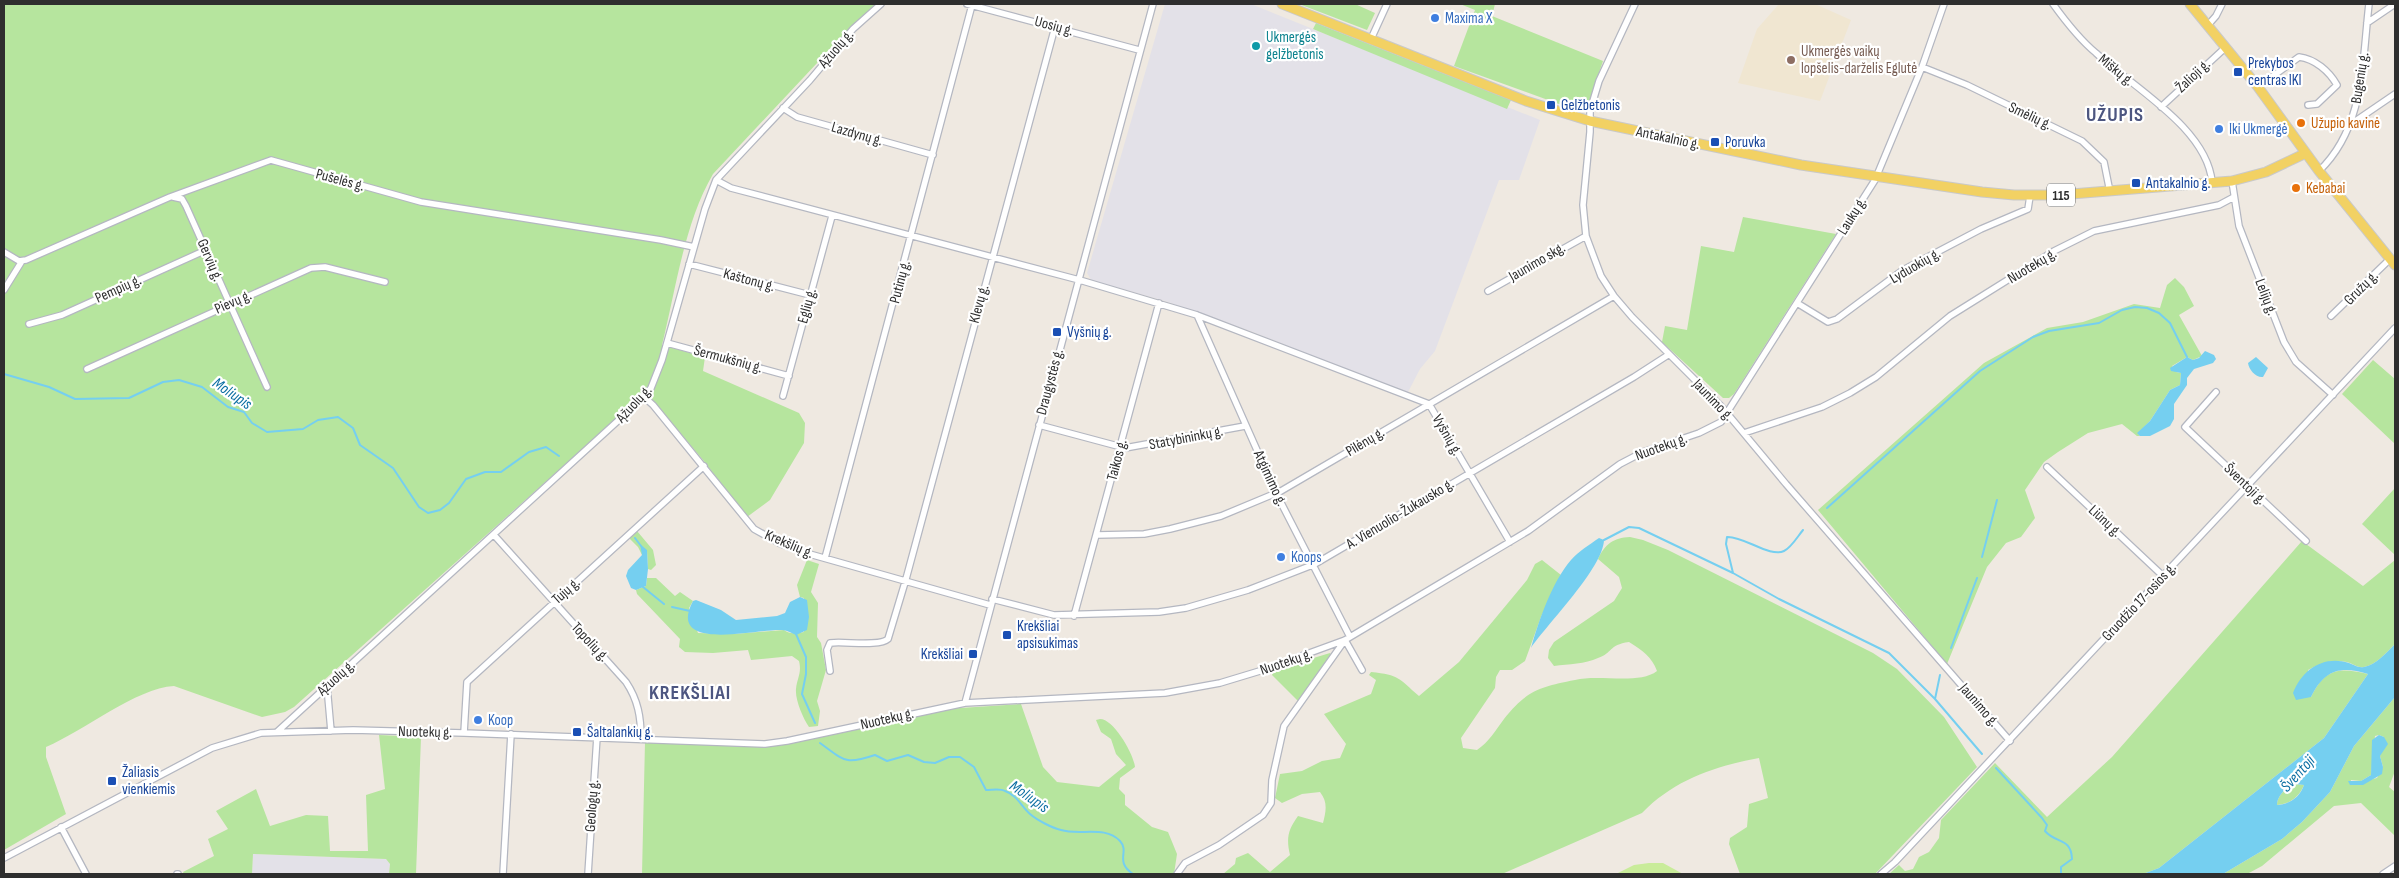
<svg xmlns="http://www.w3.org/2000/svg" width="2399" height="878" viewBox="0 0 2399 878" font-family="'Sofia Sans Condensed',sans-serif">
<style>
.industrial{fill:#e3e1e8}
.education{fill:#f0e6d1}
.green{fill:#b6e59e;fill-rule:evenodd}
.pitch{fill:#c9ec9a}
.water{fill:#75cff0;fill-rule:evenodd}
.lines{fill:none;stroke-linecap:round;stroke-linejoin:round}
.stream{stroke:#75cff0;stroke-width:2}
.minor-casing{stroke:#b4b7c1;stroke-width:8}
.primary-casing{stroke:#c9c9c9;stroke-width:11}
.minor{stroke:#fff;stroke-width:5.5}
.primary{stroke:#f2d163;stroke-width:9}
.shop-dot{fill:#3f7fe0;stroke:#fff;stroke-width:2}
.culture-dot{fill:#0f9aa8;stroke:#fff;stroke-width:2}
.education-dot{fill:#8d6e63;stroke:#fff;stroke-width:2}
.transit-dot{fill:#1a4fb4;stroke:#fff;stroke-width:2}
.food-dot{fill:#e8710a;stroke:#fff;stroke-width:2}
.labels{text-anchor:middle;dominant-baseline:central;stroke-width:4.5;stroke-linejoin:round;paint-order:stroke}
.shield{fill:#fff;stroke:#6d6d6d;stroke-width:1}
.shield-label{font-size:14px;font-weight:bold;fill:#2e2e2e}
.shop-label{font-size:15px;fill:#366cbe;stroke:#fff;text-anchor:start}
.street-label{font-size:15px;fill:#2e2e2e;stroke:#fff}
.culture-label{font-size:15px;fill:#0d838f;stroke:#fff;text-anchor:start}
.education-label{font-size:15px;fill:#785e54;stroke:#fff;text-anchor:start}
.transit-label{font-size:15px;fill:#164399;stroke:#fff;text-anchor:start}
.food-label{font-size:15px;fill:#c56008;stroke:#fff;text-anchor:start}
.water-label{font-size:16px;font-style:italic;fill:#0d6fa3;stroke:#fff}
.district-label{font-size:20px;font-weight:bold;letter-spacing:1px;fill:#4d5680;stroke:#fff}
</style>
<rect width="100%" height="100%" fill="#efe9e1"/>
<path class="industrial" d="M1165,4H1251L1540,120L1519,180H1499L1435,351L1420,369L1407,394L1253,332L1165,301L1091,280L1087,273Z
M253,854L386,859L390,864L389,874H252Z"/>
<path class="education" d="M1779,4H1815L1851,20L1820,101L1738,83L1757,29Z"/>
<path class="green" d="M4,4H877L848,30L713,174C684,224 676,289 662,345L705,357L703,371L799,413L805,423L804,443L770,500L747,517L703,460L653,401L639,393L627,409L294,707L285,712L262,717L174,686C136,688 84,731 46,747V757L66,814L4,850Z
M1299,4H1355L1375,13L1367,30Z
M1460,4H1495L1492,16L1603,61L1587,108L1581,112L1454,66L1475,10Z
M1316,23L1511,100L1507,109L1313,29Z
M1743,217L1836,234L1734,394L1729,398H1723L1662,342L1665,326L1687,330L1701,246L1734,252Z
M2175,278L2184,287L2194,306L2179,315L2202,356L2193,360L2187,357L2172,366L2176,372L2181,373L2180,385L2170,390L2150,421L2138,433L2140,436H2137L2122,424L2088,433L2058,452L2044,462L2025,490L2035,518L2021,537L2006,543L1987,567L1947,664L1818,510L1984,363L2047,328L2083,322L2134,304L2160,308L2167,285Z
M2373,360L2395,379V444L2342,394Z
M2395,488V555L2362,524Z
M637,531L653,550L656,565L651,570L648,569L647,551L642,550V555L638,547L629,538Z
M1630,537L1643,540L1668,550L1873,653L1897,669L1944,717L1977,767L1875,874H1740L1729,844L1730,838L1747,827L1749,804L1768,798L1759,758C1715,766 1674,780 1642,813L1502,874H1223L1235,864L1236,858L1248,853L1270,872L1290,855C1286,838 1288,830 1298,816L1323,823C1326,811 1328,802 1320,792L1302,794L1282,803L1275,798L1280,774L1302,771L1322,761L1340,758L1346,744L1324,714L1371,694L1376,680L1369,675L1371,672C1400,675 1398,678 1419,696L1459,662L1527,580L1535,564L1542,560L1561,575L1541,617L1525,661L1512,670H1500L1496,677L1495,688L1461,738L1463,748L1477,750C1489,742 1495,731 1504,719C1527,690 1540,687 1575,680C1599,674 1639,685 1657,671C1652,657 1642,650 1629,642C1608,645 1613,653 1598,658C1585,664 1569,664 1554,666L1548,658L1549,650L1554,642L1614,601L1622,588L1619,577L1598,559C1605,544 1613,538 1630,537Z
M2302,541L2363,586L2395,560V644C2387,652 2376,665 2364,667C2358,668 2355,665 2350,663C2335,658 2321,663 2308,670L2311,697C2325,668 2339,667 2368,674L2324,738L2159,868L2143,874H1889L1899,865L1905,871L1913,869L1919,857L1929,852L1939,838L1941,820L1995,763L2047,817L2112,757Z
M807,560L819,564L811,592L818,603L817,637L821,643L826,670L817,701L820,711L818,726L809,727C803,718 795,700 796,689C797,678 802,673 799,661L792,656L751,660L748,650L713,653L685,652L679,647L680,639L637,594L636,590L646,586L647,578H656L675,596L680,592L693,601L689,608L698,633L734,634L784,630C790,635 797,633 804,632V598L800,597L797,585Z
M1330,653L1332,656L1299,702L1272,675L1274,670Z
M2395,697V771L2389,787L2395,792V836L2361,803L2334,806L2262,866L2247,874H2223L2282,839L2302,822L2330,792L2354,746ZM2379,735L2384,737L2380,756L2383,767L2377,778L2350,785L2351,780L2361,781L2371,775L2375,736Z
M1021,704L1043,767L1057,782L1099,787L1126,765L1116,754L1111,739L1101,732L1096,720L1100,719C1114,719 1134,755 1135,767L1120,778L1119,789L1125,795V805L1152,827L1168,832L1177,854L1174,874H642L645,742L778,746L945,709Z
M379,735L421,737L416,874H389L390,864L386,859L253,854L252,874H184L183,872L214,856L208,839L228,829L216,811L256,789L270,826L306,815L328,816L330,851H368L366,795L385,789Z
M2295,784L2304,785C2299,797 2290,804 2277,805C2277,796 2286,787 2295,784Z"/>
<path class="pitch" d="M1649,863H1663L1683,874H1616L1634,865Z"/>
<path class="water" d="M2205,351L2214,355L2216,359L2213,363L2194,369L2187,378V385L2174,404V419L2170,426L2150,436H2140L2137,433L2150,421L2170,390L2180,385L2181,373L2171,371L2170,368L2187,357L2193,360L2199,358Z
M2256,357L2268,368L2263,377C2256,378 2249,370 2248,363Z
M1599,538L1604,540C1603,568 1548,623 1531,648C1539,620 1552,582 1571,560C1579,551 1589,545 1599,538Z
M640,544L647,550L648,569L646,586L636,590L631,588L626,576L628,570L642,555Z
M800,597L807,600L809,617L807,630L796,635C792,633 786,630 782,630C760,628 665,654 693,601L696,600L721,610L736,620L777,616L785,613L790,602Z
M2395,644V697L2354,746L2330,792L2302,822L2282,839L2223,874H2143L2159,868L2324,738L2368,674C2340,665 2324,670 2311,697L2296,700L2293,693C2302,670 2323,655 2349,663C2355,665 2357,668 2364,667C2376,665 2387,652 2395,644ZM2295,784L2304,785C2300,797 2290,804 2277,805C2277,796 2286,787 2295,784Z
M2379,735L2384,737L2388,744L2380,756L2383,767L2382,774L2363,785H2350L2348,781H2361L2371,775L2372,740Z"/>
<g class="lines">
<path class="stream" d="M4,374L49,387L75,399L129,398L163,382L179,380L202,387L228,407L244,412L252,423L267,432L303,429L318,420L338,417L353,428L360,445L393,468L419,507L428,513L440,510L449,503L466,479L485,472H501L529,452L546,447L559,456
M1827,508L1980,371L2033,337L2049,331L2099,323L2122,310L2135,307L2147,308L2159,313L2170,323L2187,357
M635,538L641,546
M1604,540L1629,527L1639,528L1733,573L1779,599L1889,653L1935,699L1982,754
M1982,557L1997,500
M1733,573L1726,544L1727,537C1744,536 1770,558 1784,551C1791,548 1798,536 1803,530
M643,587L664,604
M672,607L690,611
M796,634L806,657V674L802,694L815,723
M1951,648L1977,578
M1935,699L1940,675
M820,743C845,761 845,765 875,755L887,761L908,755L924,762L935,763L949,757H960L974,767L986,790C992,790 1000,788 1005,791C1017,795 1021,806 1030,814C1037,820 1052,828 1061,830C1080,836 1105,825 1120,841C1130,852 1114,861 1133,874
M1996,768L2042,818L2047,825L2045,831C2056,844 2071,837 2072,859L2061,867V874"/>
<defs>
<path id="minor" d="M967,4L1139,50
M1635,4L1599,81L1590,111V132L1583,205L1586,236L1601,276L1614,296L1632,317L1721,406L1786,484L2010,741
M2053,4C2066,22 2079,39 2096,53C2132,87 2207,128 2212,182
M2367,23L2395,4
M2208,25L2216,16L2222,4
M1371,39L1387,4
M1922,67L1967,85L2082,141L2104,162L2110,192
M2258,87L2299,57C2315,59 2329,71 2337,85L2317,104L2308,105
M2161,107L2226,47
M783,108L797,117L933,155
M2351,124L2395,94
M2319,171C2365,127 2362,62 2369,4
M716,180L731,188L1083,281L1197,315L1429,404L1510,542
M2232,181L2239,226L2284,342L2296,362L2333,395
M173,197L182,199L186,206L267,387
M4,252L19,261L26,260L170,197L271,160L421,202L661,240L694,247
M689,264L810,295
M4,290L22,261
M1488,291L1586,236
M1797,303L1828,322L1837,319L1903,270L1981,229L2028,209L2030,196
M1197,315L1276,493L1350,637
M2331,316L2390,259
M29,324L62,315L206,250
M667,343L789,376
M87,369L311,268L325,267L385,282
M2216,392L2185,427L2306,541
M783,396L832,216
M644,397L653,405L754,529L781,544L806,553L990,605
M1039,425L1125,448L1245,426
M1744,433L1822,407L1850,393L1876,377L1950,316L2054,251L2094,231L2219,205L2234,197
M2047,467L2163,576
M494,535L626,682C638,700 641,717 641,739
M1097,535L1144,534L1170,529L1221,516L1281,491L1614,296
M825,558L972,5
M992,599L1054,615L1159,612L1186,608L1248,590L1315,564L1634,377L1668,355
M1074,616L1159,303
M830,671L827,650L830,643C844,641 879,647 888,639L906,579L1055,27
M327,686L331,731
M965,703L1153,4
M278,731L644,397L651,388L662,360L705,209L716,180L810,80L853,29L881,4
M464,733L467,682L704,466
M61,827L86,874
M4,858L212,748L261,733L353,730L464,733L765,744L787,741L965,703L1165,693L1220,683L1263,670L1345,640L1528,531L1620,464L1643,452L1699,433L1721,422L1875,180L1922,67L1944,4
M177,874H178
M503,874L511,734
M588,874L597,737
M1177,874L1185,863L1219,845L1263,815L1271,803L1272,780L1284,726L1345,640L1362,670
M1881,874L1895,862L2395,328
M2383,874L2395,866"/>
<path id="primary" d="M1282,4L1526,101L1590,121L1801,165L1982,192L2014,195H2059L2232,181L2266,172L2306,153
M2190,4L2258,87L2319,171L2395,265"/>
</defs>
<use href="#minor" class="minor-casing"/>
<use href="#primary" class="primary-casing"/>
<use href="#minor" class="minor"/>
<use href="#primary" class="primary"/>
</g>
<g class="shop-dot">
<circle cx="1435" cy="18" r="5"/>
<circle cx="2219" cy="129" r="5"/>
<circle cx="1281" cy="557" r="5"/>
<circle cx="478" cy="720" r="5"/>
</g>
<circle class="culture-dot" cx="1256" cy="46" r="5"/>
<circle class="education-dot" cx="1791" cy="60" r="5"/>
<g class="transit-dot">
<rect x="2233" y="67" width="10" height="10" rx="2.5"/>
<rect x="1546" y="100" width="10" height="10" rx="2.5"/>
<rect x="1710" y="137" width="10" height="10" rx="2.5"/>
<rect x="2131" y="178" width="10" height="10" rx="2.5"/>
<rect x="1052" y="327" width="10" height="10" rx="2.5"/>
<rect x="1002" y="630" width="10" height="10" rx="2.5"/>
<rect x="968" y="649" width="10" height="10" rx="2.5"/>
<rect x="572" y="727" width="10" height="10" rx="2.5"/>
<rect x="107" y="776" width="10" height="10" rx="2.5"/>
</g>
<g class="food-dot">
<circle cx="2301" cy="123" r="5"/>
<circle cx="2296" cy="188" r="5"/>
</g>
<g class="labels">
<rect class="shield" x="2047" y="183.5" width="28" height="23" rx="4"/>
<g class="shield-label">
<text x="2061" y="195">115</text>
</g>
<g class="shop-label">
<text x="1445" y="18">Maxima X</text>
<text x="2229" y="129">Iki Ukmergė</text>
<text x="1291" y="557">Koops</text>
<text x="488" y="720">Koop</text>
</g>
<g class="street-label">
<text transform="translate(1054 26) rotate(15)">Uosių g.</text>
<text transform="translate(836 49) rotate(-49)">Ąžuolų g.</text>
<text transform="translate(2116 70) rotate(39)">Miškų g.</text>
<text transform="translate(2193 76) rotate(-43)">Žalioji g.</text>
<text transform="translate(2360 78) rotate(-81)">Bugenių g.</text>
<text transform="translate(2030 116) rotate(25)">Smėlių g.</text>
<text transform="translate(857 134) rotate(16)">Lazdynų g.</text>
<text transform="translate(1668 138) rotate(12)">Antakalnio g.</text>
<text transform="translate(340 180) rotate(15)">Pušelės g.</text>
<text transform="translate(1852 216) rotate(-58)">Laukų g.</text>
<text transform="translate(210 260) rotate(67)">Gervių g.</text>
<text transform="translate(1537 262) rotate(-30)">Jaunimo skg.</text>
<text transform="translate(1915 266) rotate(-30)">Lyduokių g.</text>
<text transform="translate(2032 266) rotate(-31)">Nuotekų g.</text>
<text transform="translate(749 280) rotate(15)">Kaštonų g.</text>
<text transform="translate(900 282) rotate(-75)">Putinų g.</text>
<text transform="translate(2361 288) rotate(-45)">Gružų g.</text>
<text transform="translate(118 289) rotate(-24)">Pempių g.</text>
<text transform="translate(2266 297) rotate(69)">Lelijų g.</text>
<text transform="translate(233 302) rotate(-24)">Pievų g.</text>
<text transform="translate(979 304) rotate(-75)">Klevų g.</text>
<text transform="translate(807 306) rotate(-75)">Eglių g.</text>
<text transform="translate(728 359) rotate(15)">Šermukšnių g.</text>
<text transform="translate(1050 382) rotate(-75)">Draugystės g.</text>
<text transform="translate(1713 400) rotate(46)">Jaunimo g.</text>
<text transform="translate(634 404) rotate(-47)">Ąžuolų g.</text>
<text transform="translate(1447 435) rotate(60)">Vyšnių g.</text>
<text transform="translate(1186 438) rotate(-11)">Statybininkų g.</text>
<text transform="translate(1365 442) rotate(-31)">Pilėnų g.</text>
<text transform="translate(1661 447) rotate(-20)">Nuotekų g.</text>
<text transform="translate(1117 460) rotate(-75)">Taikos g.</text>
<text transform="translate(1270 478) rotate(65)">Atgimimo g.</text>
<text transform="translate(2245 484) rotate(44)">Šventoji g.</text>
<text transform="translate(1400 514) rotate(-31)">A. Vienuolio-Žukausko g.</text>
<text transform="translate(2105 521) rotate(43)">Liūnų g.</text>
<text transform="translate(789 544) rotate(23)">Krekšlių g.</text>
<text transform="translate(566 591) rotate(-42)">Tujų g.</text>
<text transform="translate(2139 602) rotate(-47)">Gruodžio 17-osios g.</text>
<text transform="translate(590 642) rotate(47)">Topolių g.</text>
<text transform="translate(1286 662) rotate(-19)">Nuotekų g.</text>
<text transform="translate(336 678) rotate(-42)">Ąžuolų g.</text>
<text transform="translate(1979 705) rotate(49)">Jaunimo g.</text>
<text transform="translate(887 719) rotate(-13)">Nuotekų g.</text>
<text transform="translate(425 732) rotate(1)">Nuotekų g.</text>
<text transform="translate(592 806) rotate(-86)">Geologų g.</text>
</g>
<g class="culture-label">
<text x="1266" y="37">Ukmergės<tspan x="1266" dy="17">gelžbetonis</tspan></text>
</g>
<g class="education-label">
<text x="1801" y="51">Ukmergės vaikų<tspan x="1801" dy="17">lopšelis-darželis Eglutė</tspan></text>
</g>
<g class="transit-label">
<text x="2248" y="63">Prekybos<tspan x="2248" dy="17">centras IKI</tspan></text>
<text x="1561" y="105">Gelžbetonis</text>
<text x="1725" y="142">Poruvka</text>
<text x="2146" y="183">Antakalnio g.</text>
<text x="1067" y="332">Vyšnių g.</text>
<text x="1017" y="626">Krekšliai<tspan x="1017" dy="17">apsisukimas</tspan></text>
<text x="963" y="654" text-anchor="end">Krekšliai</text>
<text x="587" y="732">Šaltalankių g.</text>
<text x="122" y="772">Žaliasis<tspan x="122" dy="17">vienkiemis</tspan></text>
</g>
<g class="food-label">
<text x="2311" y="123">Užupio kavinė</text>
<text x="2306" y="188">Kebabai</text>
</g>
<g class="water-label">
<text transform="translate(232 394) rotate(34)">Moliupis</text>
<text transform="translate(2298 774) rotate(-48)">Šventoji</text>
<text transform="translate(1029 797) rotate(35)">Moliupis</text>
</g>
<g class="district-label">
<text x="2115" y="115">UŽUPIS</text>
<text x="690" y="693">KREKŠLIAI</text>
</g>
</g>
<rect width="2399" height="878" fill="none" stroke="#2e2e2e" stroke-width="10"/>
</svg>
